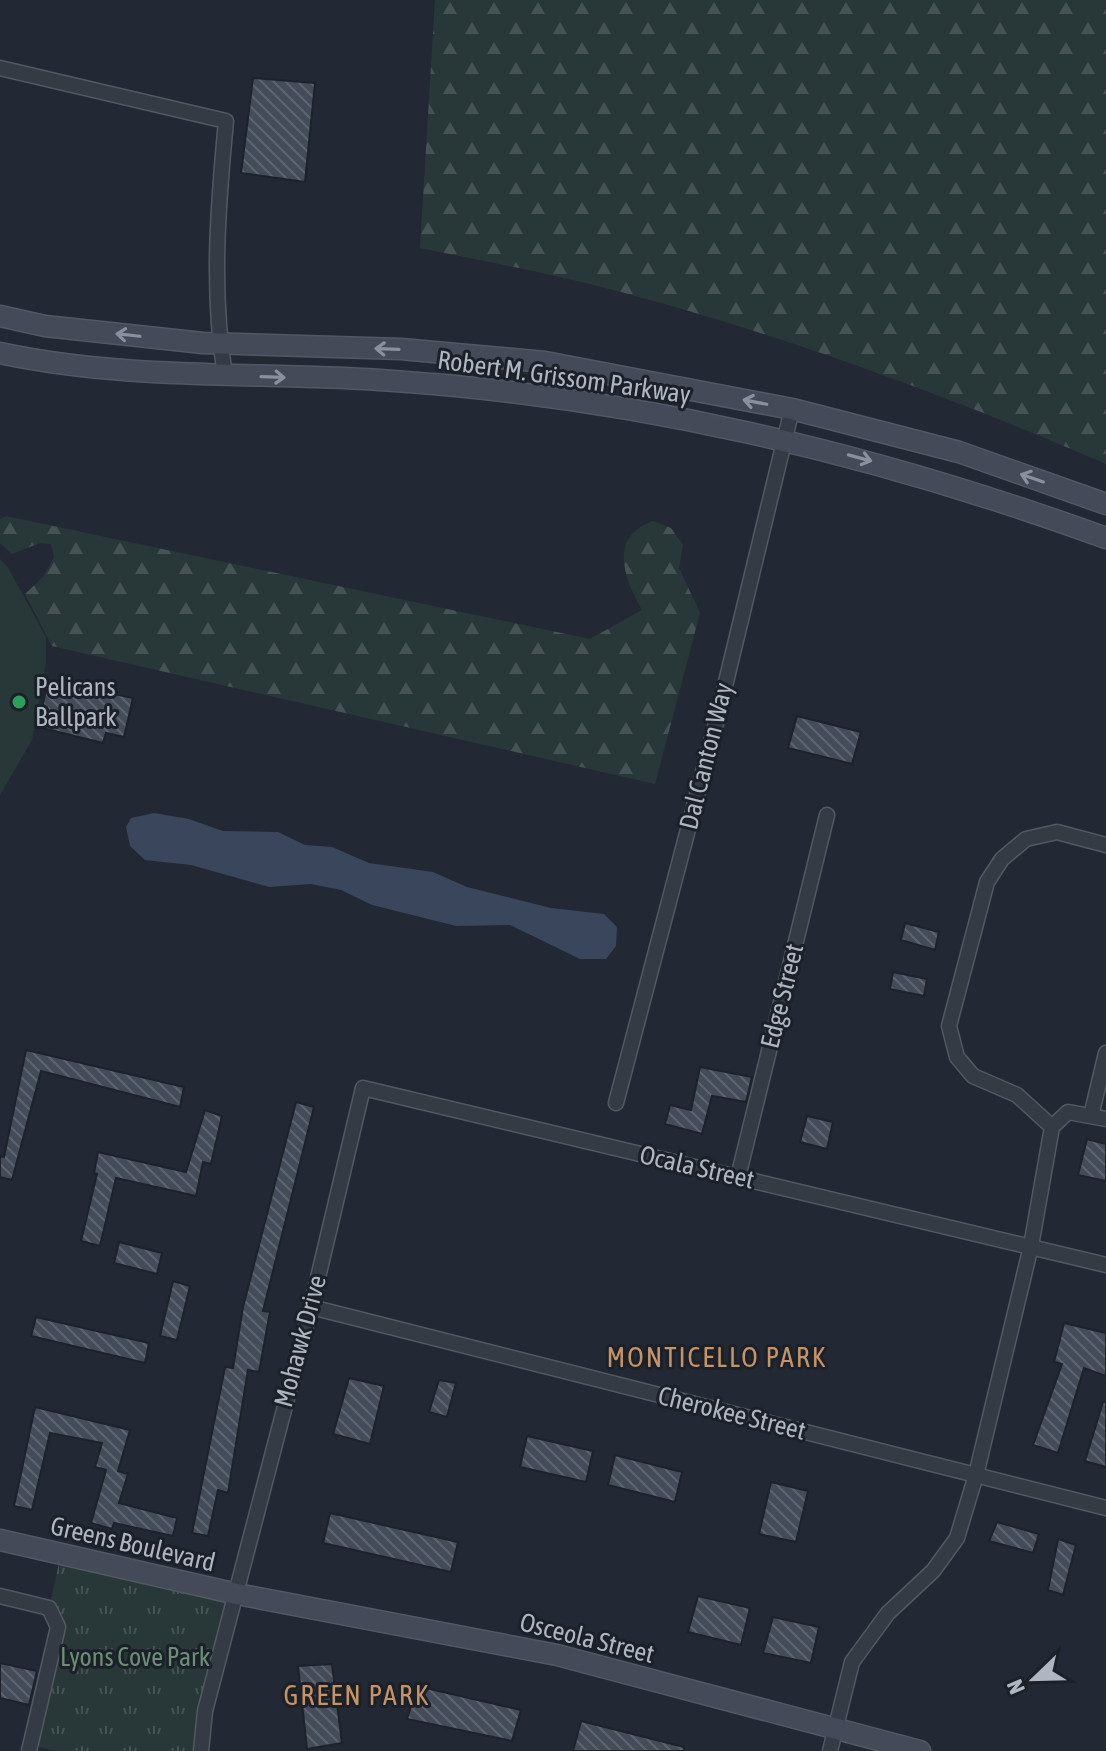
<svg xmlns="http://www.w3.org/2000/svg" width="1106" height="1751" viewBox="0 0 1106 1751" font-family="'Asap Condensed',sans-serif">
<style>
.grass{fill:url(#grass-tufts)}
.forest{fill:url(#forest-firs)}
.pitch{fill:#283839}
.water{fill:#39465c}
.building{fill:url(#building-back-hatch);stroke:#1d222b;stroke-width:2}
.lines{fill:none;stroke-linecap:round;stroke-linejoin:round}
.street-casing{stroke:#525962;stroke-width:17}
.secondary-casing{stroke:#525962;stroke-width:23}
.street{stroke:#353b45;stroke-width:14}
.secondary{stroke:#444a57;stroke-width:20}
.oneway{stroke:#8a909c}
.leisure-dot{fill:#2e9e5b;stroke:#1b2029;stroke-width:3}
.labels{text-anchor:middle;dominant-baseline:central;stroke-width:6;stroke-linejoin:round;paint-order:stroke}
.street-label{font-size:26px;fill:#afb6c1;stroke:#1b2029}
.poi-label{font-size:26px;fill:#afb6c1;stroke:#1b2029;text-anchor:start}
.park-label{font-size:26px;fill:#6a8f74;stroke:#1b2029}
.neighbourhood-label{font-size:28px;letter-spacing:2px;fill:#c59366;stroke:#1b2029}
</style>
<defs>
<pattern id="grass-tufts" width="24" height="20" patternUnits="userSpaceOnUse" patternTransform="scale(2)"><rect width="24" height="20" fill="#283839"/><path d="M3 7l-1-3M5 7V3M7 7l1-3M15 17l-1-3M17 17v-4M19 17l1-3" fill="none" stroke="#455354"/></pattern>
<pattern id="forest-firs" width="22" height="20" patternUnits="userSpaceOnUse" patternTransform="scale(2)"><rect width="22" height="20" fill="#283839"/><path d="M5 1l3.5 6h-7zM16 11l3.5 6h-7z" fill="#455354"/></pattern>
<pattern id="building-back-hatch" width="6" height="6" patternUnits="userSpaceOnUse" patternTransform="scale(2)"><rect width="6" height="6" fill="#434c58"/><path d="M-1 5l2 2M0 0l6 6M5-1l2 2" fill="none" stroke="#5c646e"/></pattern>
</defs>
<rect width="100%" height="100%" fill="#222934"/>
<path class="grass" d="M61,1554L237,1594L201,1751H54L30,1744L58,1627L49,1608Z"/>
<path class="forest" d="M435,0H1106V464C952,397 783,335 621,292C555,274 487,262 420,248Z
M6,516L590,639L642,610C625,579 607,538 653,521L671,528L683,545L679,568L700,613L655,784L52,646L25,594L43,577L54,557L51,544L40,543L12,554L0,543V519Z"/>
<path class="pitch" d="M0,559L7,566L46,637V664L32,740L0,795Z"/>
<path class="water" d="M154,813L189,819L223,831L278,832L305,845L332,847L369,863L433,872L467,887L551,908L604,914L617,927L616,946L606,959H580L510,925L456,926L372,905L341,890L311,884L269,887L191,865L145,860L130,846L126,827L131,818Z"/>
<path class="building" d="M253,78L315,83L305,182L241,173Z
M48,680L133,698L124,737L106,733L103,743L38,727Z
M797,716L861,732L852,764L788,748Z
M905,923L939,932L935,950L901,940Z
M893,972L927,979L924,996L890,989Z
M26,1050L184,1087L180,1107L41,1071L12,1180L0,1177V1156L4,1157Z
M700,1067L752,1077L746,1102L712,1096L702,1134L665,1124L670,1105L691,1110Z
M296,1102L314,1107L263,1311L270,1312L259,1372L248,1370L228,1493L218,1490L208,1536L192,1533L225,1367L233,1368L243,1307Z
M205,1110L222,1116L211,1164L203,1162L196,1196L116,1178L100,1246L81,1241L97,1174L94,1173L98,1152L186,1172Z
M807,1116L833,1122L827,1149L800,1142Z
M1087,1139L1106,1144V1181L1078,1175Z
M119,1242L162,1253L157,1274L114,1263Z
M173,1281L190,1286L177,1340L160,1336Z
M36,1317L149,1343L145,1363L31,1336Z
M1064,1323L1106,1333V1376L1084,1368L1058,1453L1033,1445L1062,1364L1054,1362Z
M349,1378L384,1386L370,1444L333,1434Z
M439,1380L456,1383L447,1417L429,1412Z
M1103,1402H1106V1467L1085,1461Z
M35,1407L130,1430L118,1471L128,1474L119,1503L177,1518L173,1536L114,1523L112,1529L91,1523L106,1470L95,1467L102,1443L50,1433L32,1510L14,1506Z
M527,1436L593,1451L586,1482L520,1467Z
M615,1455L682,1472L675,1502L608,1485Z
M771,1482L808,1491L796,1542L759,1534Z
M330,1513L458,1542L451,1572L323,1543Z
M997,1522L1039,1534L1033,1553L989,1541Z
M1058,1539L1076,1545L1063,1595L1048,1590Z
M698,1596L750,1608L741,1645L688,1632Z
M773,1617L819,1627L811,1663L763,1653Z
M0,1663L37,1671L29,1705L0,1698Z
M332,1664L342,1743L307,1749L298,1666Z
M417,1686L521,1710L512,1741L407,1719Z
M581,1721L684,1747V1751H573Z"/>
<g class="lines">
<defs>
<path id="street" d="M0,68L226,121C218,205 211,291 225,375
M616,1103L716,723L792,409
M1091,1116L1106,1053
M1052,1127L1017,1095L973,1076L957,1057L949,1026L987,882L1002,859L1026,839L1057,832L1106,845
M738,1177L827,815
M311,1307L1106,1508
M0,1596L49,1608L58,1627L29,1751
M201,1751L205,1711L311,1307L363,1088L1106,1265
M830,1751L852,1662L888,1613L933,1571L957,1538L976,1475L1031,1246L1052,1127L1068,1112L1106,1119"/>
<path id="secondary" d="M0,316L45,326L203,343L401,349L545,362L792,409L959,452L1106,504
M0,353C125,380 254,372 380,380C632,396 869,452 1106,538
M0,1540L237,1594L557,1655L920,1751"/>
</defs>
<use href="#street" class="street-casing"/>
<use href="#secondary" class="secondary-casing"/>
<use href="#street" class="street"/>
<use href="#secondary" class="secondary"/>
</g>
<defs><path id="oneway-shaft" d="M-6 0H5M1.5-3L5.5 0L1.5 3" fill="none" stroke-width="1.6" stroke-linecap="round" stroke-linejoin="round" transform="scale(2)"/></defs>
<g class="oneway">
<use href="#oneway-shaft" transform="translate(128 335) rotate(-174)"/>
<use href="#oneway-shaft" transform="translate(387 349) rotate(-178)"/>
<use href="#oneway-shaft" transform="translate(273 377) rotate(2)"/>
<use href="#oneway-shaft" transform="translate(755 402) rotate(-169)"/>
<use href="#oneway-shaft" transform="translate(860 458) rotate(15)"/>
<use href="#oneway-shaft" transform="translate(1032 478) rotate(-161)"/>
</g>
<circle class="leisure-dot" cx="19" cy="702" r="8"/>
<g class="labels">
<g class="street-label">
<text transform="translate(564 377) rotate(8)">Robert M. Grissom Parkway</text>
<text transform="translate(706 756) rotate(-76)">Dal Canton Way</text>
<text transform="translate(782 996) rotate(-76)">Edge Street</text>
<text transform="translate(697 1167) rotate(13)">Ocala Street</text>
<text transform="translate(300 1341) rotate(-75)">Mohawk Drive</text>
<text transform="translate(732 1413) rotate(14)">Cherokee Street</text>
<text transform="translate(133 1544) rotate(13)">Greens Boulevard</text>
<text transform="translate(587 1638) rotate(14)">Osceola Street</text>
</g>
<g class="poi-label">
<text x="35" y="687">Pelicans<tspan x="35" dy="30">Ballpark</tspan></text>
</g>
<g class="park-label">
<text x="135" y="1657">Lyons Cove Park</text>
</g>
<g class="neighbourhood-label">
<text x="717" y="1357">MONTICELLO PARK</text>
<text x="357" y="1695">GREEN PARK</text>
</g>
</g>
<g transform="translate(1034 1679) rotate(247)" stroke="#1b2029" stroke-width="6" paint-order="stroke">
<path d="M0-6L14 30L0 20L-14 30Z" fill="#afb6c1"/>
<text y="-12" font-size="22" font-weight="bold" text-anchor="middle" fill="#afb6c1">N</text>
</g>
</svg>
